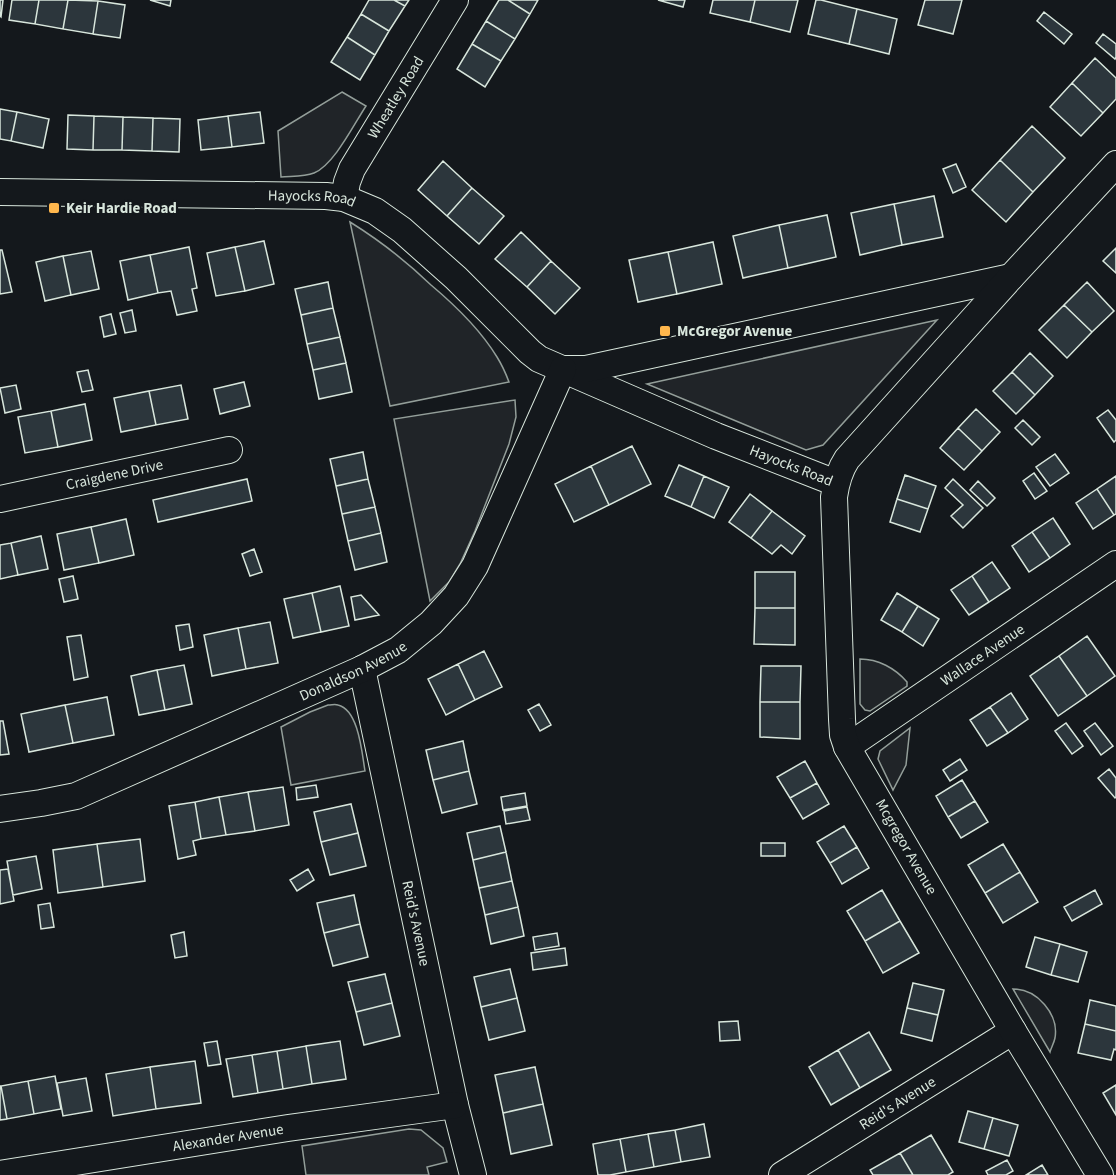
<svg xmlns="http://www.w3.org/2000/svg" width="1116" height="1175" viewBox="0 0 1116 1175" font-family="'Source Sans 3',sans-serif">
  <rect width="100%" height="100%" fill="#14181c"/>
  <path fill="#202428" stroke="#939e99" stroke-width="1.5" d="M342,92L366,106C354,124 334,165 314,173C304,177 291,176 281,177L278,131Z
    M350,222C379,240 406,261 431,285C456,306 480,329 497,357C502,365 506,374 509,382L390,406Z
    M937,320L823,445L806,450L647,384Z
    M515,400L516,417L509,444L475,531L460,564L449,582L430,601L394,419Z
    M860,659C878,659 895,668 907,682V686L870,711L865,710L860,704Z
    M328,705C332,705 335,704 338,705C359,710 362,754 365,771L291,785L281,727L310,712Z
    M910,728L906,765L893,790L878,759L880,751Z
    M1013,989C1037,989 1059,1014 1055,1038C1054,1043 1051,1048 1050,1052Z
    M409,1129L421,1130L443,1148L447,1162L427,1167L429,1175H306L302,1146Z"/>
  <path fill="#2c363c" stroke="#d8e6dc" stroke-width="1.5" d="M0,0H3L1,17L0,16Z
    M12,0H39L35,24L9,20Z
    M39,0H68L63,29L35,24Z
    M68,0L98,1L93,34L63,29Z
    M150,0H171L170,6Z
    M369,0H394L405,6L389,31L361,14Z
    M394,0H409L405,6Z
    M499,0H508L530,14L515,39L486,21Z
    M508,0H538L530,14Z
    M658,0H685L683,7Z
    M713,0H755L750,22L710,13Z
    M755,0H798L790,32L750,22Z
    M816,0H821L857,9L849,44L808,34Z
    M925,0H962L953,34L918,25Z
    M98,1L125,5L120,38L93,34Z
    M857,9L897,19L889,54L849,44Z
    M1044,12L1072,34L1064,44L1037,21Z
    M361,14L389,31L375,55L347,37Z
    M486,21L515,39L501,61L472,44Z
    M1103,34L1116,44V57L1115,59L1096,43Z
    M347,37L375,55L360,80L331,62Z
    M472,44L501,61L485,87L457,69Z
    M1095,58L1116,78V99L1103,113L1072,83Z
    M1072,83L1103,113L1081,136L1050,107Z
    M0,109L17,112L11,141L0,139Z
    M17,112L49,119L43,148L11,141Z
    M260,112L264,143L232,147L228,116Z
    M68,115L94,116L93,150L67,149Z
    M94,116L123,117L122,150H93Z
    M228,116L232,147L201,150L198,120Z
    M123,117L153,118L152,151L122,150Z
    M153,118L180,119L179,152L152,151Z
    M1032,126L1065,158L1033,192L1000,160Z
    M1000,160L1033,192L1006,222L972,190Z
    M443,161L472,188L447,216L418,190Z
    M956,164L966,187L953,193L943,169Z
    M472,188L504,216L479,244L447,216Z
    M934,196L943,237L902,245L894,204Z
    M894,204L902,245L860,255L851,213Z
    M827,215L836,257L788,268L779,225Z
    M779,225L788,268L743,278L733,236Z
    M521,232L551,261L527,287L495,259Z
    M264,241L274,284L245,291L235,247Z
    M713,242L722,284L677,294L668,252Z
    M189,247L197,288L192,289L197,311L177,315L171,291L158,293L150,255Z
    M235,247L245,291L216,296L207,253Z
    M1116,248V273L1103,261Z
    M0,250H2L12,292L0,294Z
    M91,251L99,289L71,295L63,256Z
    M668,252L677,294L638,302L629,260Z
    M150,255L158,293L128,300L120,261Z
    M63,256L71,295L45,301L36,262Z
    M551,261L580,288L555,314L527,287Z
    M328,282L333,308L301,315L295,289Z
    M1087,282L1114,311L1092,332L1064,305Z
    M1064,305L1092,332L1067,358L1039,330Z
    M333,308L340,337L307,344L301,315Z
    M132,310L136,331L125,333L120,313Z
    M111,314L116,334L104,337L100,317Z
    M340,337L346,363L313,370L307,344Z
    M1030,353L1053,376L1035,395L1012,372Z
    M346,363L352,392L319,399L313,370Z
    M88,370L93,390L82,392L77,372Z
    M1012,372L1035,395L1016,414L993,391Z
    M244,382L250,406L220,414L214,389Z
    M16,385L21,409L5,413L0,388Z
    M181,385L188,419L156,425L149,391Z
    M149,391L156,425L121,432L114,398Z
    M85,404L92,440L58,447L51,411Z
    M976,409L1000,432L982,451L958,428Z
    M1108,410L1116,420V440L1114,442L1097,418Z
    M51,411L58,447L25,453L18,417Z
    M1023,420L1040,437L1032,445L1015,428Z
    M958,428L982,451L964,470L940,448Z
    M632,446L651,484L609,505L591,466Z
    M363,452L368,479L336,486L330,459Z
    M1055,454L1069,473L1050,486L1036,467Z
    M679,465L704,476L691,507L665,496Z
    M591,466L609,505L574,522L555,484Z
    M1034,473L1047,491L1035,499L1023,481Z
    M905,475L936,486L928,509L897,499Z
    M704,476L729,487L714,518L691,507Z
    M1116,476V514L1114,515L1097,489Z
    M247,479L252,501L158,522L153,500Z
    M368,479L375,507L342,514L336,486Z
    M953,479L983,508L963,528L951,516L963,505L945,488Z
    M978,481L995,498L987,506L970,490Z
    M1097,489L1114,515L1093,529L1076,503Z
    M750,494L772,511L751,538L729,522Z
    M897,499L928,509L920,532L890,522Z
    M375,507L381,533L348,541L342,514Z
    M772,511L805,536L792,554L781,545L772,554L751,538Z
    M1053,518L1070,544L1050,558L1032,532Z
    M126,519L134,555L99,563L91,527Z
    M91,527L99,563L64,570L57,534Z
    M1032,532L1050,558L1029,572L1012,546Z
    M381,533L387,562L355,570L348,541Z
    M41,536L48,569L18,575L11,543Z
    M11,543L18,575L0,579V545Z
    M254,549L262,572L250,576L242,554Z
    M992,562L1010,588L989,602L972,576Z
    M755,572H795V608H755Z
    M73,576L78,599L64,602L59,579Z
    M972,576L989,602L969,615L951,590Z
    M340,586L349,626L321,632L312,593Z
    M312,593L321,632L293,638L284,599Z
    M897,593L918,606L902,632L881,620Z
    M361,595L379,615L355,620L351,597Z
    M918,606L939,619L923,646L902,632Z
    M755,608H795V645L754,644Z
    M270,622L278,663L246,669L238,628Z
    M189,624L193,647L180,650L176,626Z
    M238,628L246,669L212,676L204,635Z
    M81,635L88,677L74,680L67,637Z
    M1087,636L1115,676L1087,696L1059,656Z
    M484,651L502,687L475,700L458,664Z
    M1059,656L1087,696L1058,716L1030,676Z
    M458,664L475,700L446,715L428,679Z
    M184,665L192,704L165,710L157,670Z
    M761,666H801L800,702H760Z
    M157,670L165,710L139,715L131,676Z
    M1011,693L1028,719L1008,733L990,707Z
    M107,697L114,735L73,743L65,705Z
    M760,702H800V739L760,737Z
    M539,704L551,725L540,731L528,710Z
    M65,705L73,743L29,752L21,714Z
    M990,707L1008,733L987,746L970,720Z
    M0,721H3L9,754L0,755Z
    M1066,723L1083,746L1072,754L1055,731Z
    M1095,723L1113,746L1101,755L1084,731Z
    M463,741L469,771L433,780L426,750Z
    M960,759L967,770L950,781L943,770Z
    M805,761L817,783L790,798L777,777Z
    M1109,769L1116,778V797L1115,798L1098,778Z
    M469,771L477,804L442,813L433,780Z
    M962,780L975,801L948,817L936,796Z
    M817,783L829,804L803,819L790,798Z
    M316,785L318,797L297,800L296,788Z
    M283,787L289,825L255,831L248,792Z
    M248,792L255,831L226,835L219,797Z
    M525,793L527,806L503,810L501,797Z
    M219,797L226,835L201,839L195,802Z
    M975,801L988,822L961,838L948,817Z
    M195,802L201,839L193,841L196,855L178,859L169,806Z
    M351,804L358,833L321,842L314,812Z
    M527,807L530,820L506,824L504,811Z
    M500,826L506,852L473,860L467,833Z
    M844,826L857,847L830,863L817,842Z
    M358,833L366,866L330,875L321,842Z
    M140,839L145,881L103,887L97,844Z
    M761,843H785V856H761Z
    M97,844L103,887L58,893L53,850Z
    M1003,844L1020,872L985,893L968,865Z
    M857,847L869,868L842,884L830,863Z
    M506,852L512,881L479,888L473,860Z
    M36,856L42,889L13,895L7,861Z
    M8,869L14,901L0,904V870Z
    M308,869L314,880L297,891L290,880Z
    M1020,872L1038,902L1003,923L985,893Z
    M512,881L518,907L485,915L479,888Z
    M882,890L900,921L865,941L847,911Z
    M1095,890L1102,904L1072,921L1064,907Z
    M354,895L360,924L324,933L317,903Z
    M50,903L54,927L41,929L38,905Z
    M518,907L524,936L491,944L485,915Z
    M900,921L919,953L883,973L865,941Z
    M360,924L368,957L333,966L324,933Z
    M184,932L187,956L175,958L171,935Z
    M557,933L559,946L535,950L533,937Z
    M1035,937L1060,944L1051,975L1026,967Z
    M1060,944L1087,952L1078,982L1051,975Z
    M565,948L567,965L533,970L531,953Z
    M510,969L517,998L481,1007L474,977Z
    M385,974L392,1003L356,1012L348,982Z
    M913,983L944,990L938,1015L907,1008Z
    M517,998L525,1031L489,1040L481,1007Z
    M1090,1000L1116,1006V1031L1085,1024Z
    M392,1003L400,1036L364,1045L356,1012Z
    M907,1008L938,1015L932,1041L901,1033Z
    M738,1021L740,1040L720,1041L719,1022Z
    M1085,1024L1116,1031V1050L1114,1049L1111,1060L1078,1053Z
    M869,1032L891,1070L860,1088L838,1050Z
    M217,1041L221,1064L208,1066L204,1043Z
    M340,1041L346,1079L312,1084L306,1046Z
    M306,1046L312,1084L283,1089L277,1051Z
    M838,1050L860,1088L831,1105L809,1067Z
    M277,1051L283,1089L258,1093L252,1055Z
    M252,1055L258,1093L233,1097L226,1059Z
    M195,1061L201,1103L156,1109L150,1067Z
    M150,1067L156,1109L113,1116L106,1074Z
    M535,1067L543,1104L503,1113L495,1075Z
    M55,1076L61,1109L34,1114L28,1081Z
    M86,1078L92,1111L63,1116L57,1083Z
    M28,1081L34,1114L7,1119L1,1086Z
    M1116,1085V1115L1103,1093Z
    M0,1086H1L7,1119L0,1120Z
    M543,1104L552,1145L511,1154L503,1113Z
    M968,1111L993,1118L984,1149L959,1142Z
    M993,1118L1018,1125L1009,1156L984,1149Z
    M704,1124L710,1157L681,1162L675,1130Z
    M675,1130L681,1162L654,1167L648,1134Z
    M648,1134L654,1167L626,1172L620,1139Z
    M931,1135L953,1172L948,1175H913L900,1153Z
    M620,1139L626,1172L610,1175H598L593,1144Z
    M900,1153L913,1175H873L870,1170Z
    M1007,1160L1013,1171L1006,1175H988L986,1171Z
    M1042,1165L1048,1175H1026Z"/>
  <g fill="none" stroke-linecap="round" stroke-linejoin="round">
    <defs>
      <g id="minor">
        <path id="s1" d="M0,192L326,196L344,198L375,211L402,230L456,278L530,352L539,359L716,436L836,483"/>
        <path id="s2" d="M344,198L347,182L352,169L455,0"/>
        <path d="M566,369H586L1011,277"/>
        <path id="s3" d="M0,499L229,450"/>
        <path id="s4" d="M362,669L455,1105L473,1175"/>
        <path id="s5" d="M847,747L1116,564"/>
        <path id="s6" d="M0,809L41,803L76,796L362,669L398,650L431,623L456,596L475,566L563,369"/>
        <path id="s7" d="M0,1174L288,1128L455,1105"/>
        <path id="s8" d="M782,1175L1013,1031"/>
        <path d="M1100,1175L1013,1031L847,747L843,735L842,719L834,497C836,483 839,471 847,459L1011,277L1116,164"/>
      </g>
    </defs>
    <use href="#minor" stroke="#d8e6dc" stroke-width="28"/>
    <use href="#minor" stroke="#14181c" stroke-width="26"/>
  </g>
  <g fill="#ffb74d" stroke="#14181c" stroke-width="2">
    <rect x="48" y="202" width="12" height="12" rx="3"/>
    <rect x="659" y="325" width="12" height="12" rx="3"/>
  </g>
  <g text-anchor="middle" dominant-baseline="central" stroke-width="4.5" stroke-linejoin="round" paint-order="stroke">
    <g font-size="15" fill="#d8e6dc" stroke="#14181c">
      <text stroke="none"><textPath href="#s2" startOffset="114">Wheatley Road</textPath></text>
      <text stroke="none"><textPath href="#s1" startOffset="312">Hayocks Road</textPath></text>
      <text stroke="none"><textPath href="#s1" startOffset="873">Hayocks Road</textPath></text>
      <text stroke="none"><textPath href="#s3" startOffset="117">Craigdene Drive</textPath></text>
      <text stroke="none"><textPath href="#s5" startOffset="164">Wallace Avenue</textPath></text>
      <text stroke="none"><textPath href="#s6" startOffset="381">Donaldson Avenue</textPath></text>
      <text transform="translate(906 847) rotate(60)">Mcgregor Avenue</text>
      <text stroke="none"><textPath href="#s4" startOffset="260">Reid's Avenue</textPath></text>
      <text stroke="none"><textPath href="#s8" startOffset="136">Reid's Avenue</textPath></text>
      <text stroke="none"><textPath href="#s7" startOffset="231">Alexander Avenue</textPath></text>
    </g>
    <g font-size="15" font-weight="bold" fill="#d8e6dc" stroke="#14181c" text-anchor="start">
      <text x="66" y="208">Keir Hardie Road</text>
      <text x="677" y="331">McGregor Avenue</text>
    </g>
  </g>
</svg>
